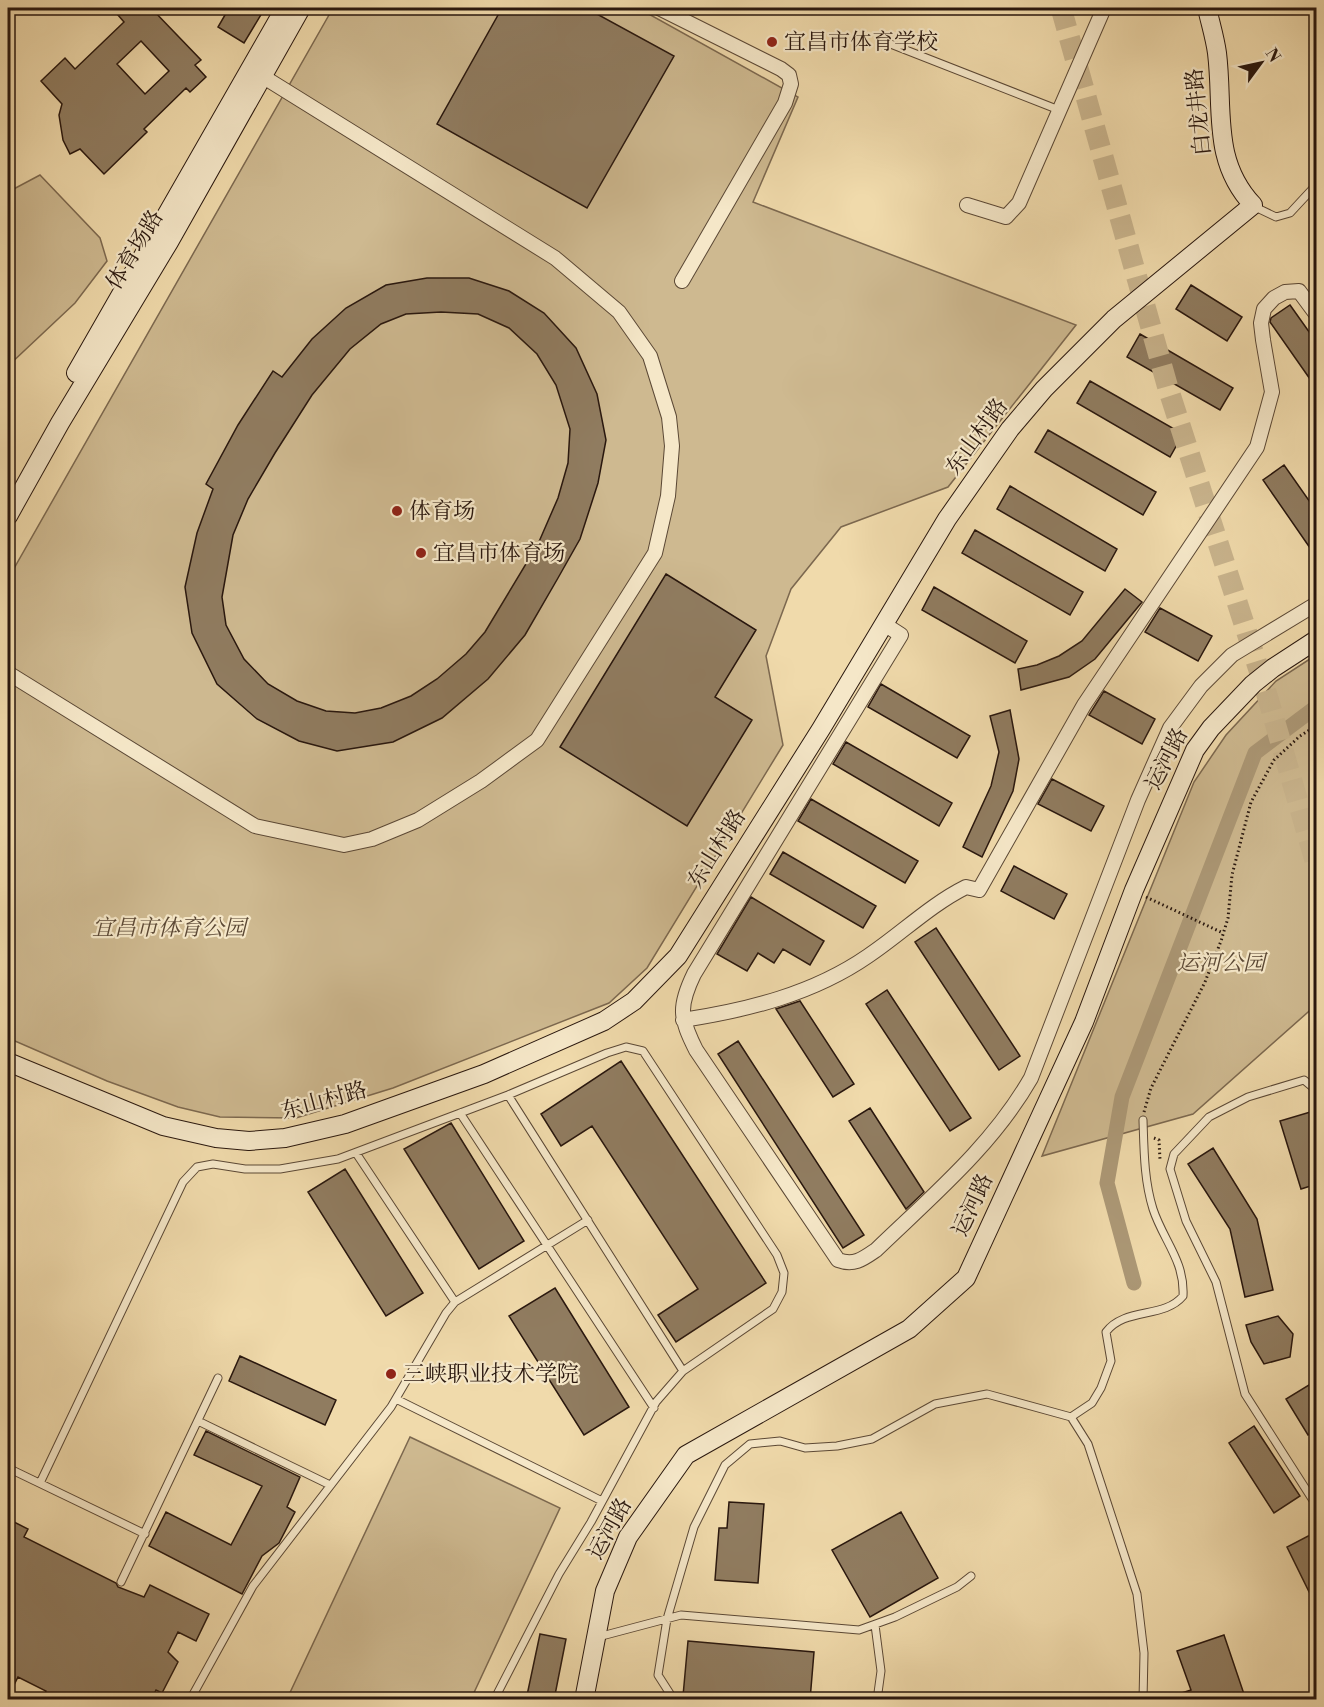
<svg xmlns="http://www.w3.org/2000/svg" width="1324" height="1707" viewBox="0 0 1324 1707" font-family="'Libre Bodoni','Noto Serif SC',serif">
  <rect width="100%" height="100%" fill="#f0daab"/>
  <filter id="stains"><feTurbulence type="fractalNoise" baseFrequency=".00333" numOctaves="4"/><feColorMatrix values="0 0 0 0 .2 0 0 0 0 .09 0 0 0 0 .02 0 0 0 .5 -.17"/></filter>
  <radialGradient id="worn" r=".72"><stop offset=".6" stop-color="#630" stop-opacity="0"/><stop offset="1" stop-color="#630" stop-opacity=".3"/></radialGradient>
  <path fill="#ceb990" stroke="#7c684f" stroke-width="1.5" d="M333,8H638L798,97L753,202L1076,325L948,487L841,527L791,589L766,656L783,745L647,968L609,1003L393,1088L296,1118L220,1117L178,1107L107,1081L8,1038V579Z
    M40,175L100,238L107,261L75,303L8,366V192Z
    M1316,655V1005L1193,1114L1042,1156L1194,782L1226,735L1276,681Z
    M410,1437L560,1508L471,1699H287Z"/>
  <g fill="none" stroke-linecap="round" stroke-linejoin="round">
    <path stroke="#ac9876" stroke-width="15" d="M1134,1283L1107,1183L1122,1097L1255,753L1316,707"/>
  </g>
  <path fill="#907c60" stroke="#29170e" stroke-width="1.5" fill-rule="evenodd" d="M126,8H151L201,60L195,65L206,77L190,92L186,88L144,129L147,132L104,174L80,149L70,154L63,140L59,115L62,104L41,81L65,58L75,69L124,22L118,15ZM141,41L169,71L145,94L117,64Z
    M229,8H265L244,43L218,27Z
    M502,8H586L674,56L587,208L437,124Z
    M427,278H469L509,291L544,313L576,348L597,394L606,440L598,483L580,539L558,578L525,635L488,679L442,718L393,742L337,751L299,741L257,719L217,684L192,633L185,587L197,533L213,489L206,484L238,425L273,371L282,377L312,339L346,308L386,285ZM441,312L478,314L509,328L537,354L556,385L570,429L568,463L558,498L538,544L485,632L466,654L437,679L411,696L381,708L355,713L326,711L297,701L268,684L244,659L226,625L222,597L233,535L248,499L275,453L312,395L350,349L381,324L406,314Z
    M1191,285L1242,317L1227,341L1176,309Z
    M1290,305L1317,343V389L1270,322L1271,318Z
    M1140,334L1233,388L1220,410L1127,357Z
    M1090,381L1183,434L1170,457L1077,403Z
    M1048,430L1156,492L1143,515L1035,452Z
    M1284,465L1317,512V558L1263,480Z
    M1010,486L1117,549L1105,571L997,509Z
    M975,530L1083,592L1070,615L962,553Z
    M666,574L756,630L715,697L752,720L687,826L560,747Z
    M934,587L1027,641L1015,663L922,610Z
    M1125,589L1142,602L1095,659L1069,677L1021,690L1018,669L1037,665L1059,656L1082,641Z
    M1160,608L1212,636L1198,661L1145,632Z
    M881,684L970,736L957,758L868,707Z
    M1104,691L1155,719L1142,744L1089,715Z
    M1010,710L1019,759L1013,791L982,857L963,847L991,786L999,752L990,716Z
    M846,742L952,803L939,826L833,764Z
    M1052,779L1104,806L1091,831L1038,804Z
    M811,799L918,861L905,883L798,821Z
    M783,852L876,906L863,928L770,874Z
    M1014,866L1067,894L1054,919L1001,891Z
    M751,897L824,941L810,965L783,949L774,963L758,953L747,971L717,954Z
    M936,928L1020,1056L999,1070L915,942Z
    M887,990L971,1118L950,1131L866,1004Z
    M800,1001L854,1084L833,1097L776,1009Z
    M738,1041L864,1235L843,1248L718,1054Z
    M621,1061L766,1283L676,1342L658,1315L698,1289L592,1126L561,1146L541,1114Z
    M870,1108L924,1192L906,1209L849,1121Z
    M1317,1110V1184L1301,1189L1280,1121Z
    M451,1123L524,1241L479,1269L404,1149Z
    M1213,1148L1257,1219L1273,1290L1245,1297L1230,1229L1188,1164Z
    M345,1169L423,1293L386,1316L308,1192Z
    M555,1288L629,1407L584,1435L509,1316Z
    M1278,1316L1293,1334L1290,1357L1264,1364L1251,1342L1246,1325Z
    M240,1356L336,1400L325,1425L229,1381Z
    M1317,1380V1430L1308,1435L1286,1399Z
    M1254,1426L1300,1496L1274,1513L1229,1443Z
    M206,1431L300,1477L287,1507L295,1512L279,1543L262,1556L242,1594L149,1546L166,1512L231,1545L262,1486L194,1455Z
    M729,1502L764,1504L758,1583L715,1580L719,1528H727Z
    M901,1512L938,1578L870,1617L832,1550Z
    M8,1519L28,1529L24,1537L116,1583L118,1587L144,1597L150,1585L209,1614L196,1641L178,1632L168,1652L178,1662L162,1693L156,1690L151,1700H42L46,1691L18,1677L10,1693L8,1692Z
    M1312,1534L1317,1543V1608L1287,1547Z
    M540,1634L566,1639L554,1700H526Z
    M1224,1635L1246,1700H1170L1169,1697L1191,1690L1177,1651Z
    M688,1641L814,1652L810,1700H727L683,1696Z"/>
  <g fill="none" stroke-linecap="round" stroke-linejoin="round">
    <path stroke="#c8b38c" stroke-width="21" stroke-dasharray="21 10" stroke-linecap="butt" d="M1061,8L1168,388L1267,695L1316,864"/>
    <defs>
      <path id="lane" d="M888,43L1059,110
        M1253,206L1276,217L1290,213L1316,185
        M1316,1090L1304,1080L1248,1097L1209,1117L1174,1154L1170,1169L1186,1221L1216,1282L1245,1394L1316,1505
        M508,1095L683,1371
        M460,1113L654,1408
        M356,1153L455,1302
        M396,1399L602,1501
        M1071,1417L1088,1444L1137,1594L1144,1653L1143,1700
        M198,1421L330,1485
        M8,1468L145,1534
        M40,1483L183,1182L197,1167L213,1164L245,1169H280L338,1159L508,1095L607,1053L626,1047L643,1051L777,1255L784,1273L782,1292L773,1309L683,1371L656,1402L591,1522L559,1574L494,1700
        M121,1582L218,1378
        M875,1625L881,1671L877,1700
        M598,1637L681,1615L859,1630L895,1617L957,1587L971,1576
        M8,1698L11,1700
        M190,1700L253,1586L391,1407L446,1313L455,1302L588,1220
        M674,1700L658,1675L667,1619L694,1527L725,1465L750,1444L780,1441L805,1448L837,1446L872,1439L935,1404L987,1394L1071,1417L1092,1403L1101,1388L1111,1361L1106,1332C1125,1307 1164,1319 1183,1296C1185,1261 1163,1240 1153,1209C1144,1180 1144,1150 1143,1120"/>
      <path id="street" d="M659,8L781,69L789,75L791,84L785,103L682,281
        M967,205L1006,217L1019,203L1104,8
        M884,624L901,635L694,974C678,1007 680,1018 696,1050L838,1260C854,1266 863,1259 876,1250C932,1196 992,1146 1031,1078L1138,800L1170,728L1201,686L1232,655L1316,604
        M8,673L255,826L344,845L372,839L418,820L481,781L537,740L655,553L668,496L672,446L669,417L650,356L619,312L555,258L262,76
        M683,1020C748,1010 813,994 868,956C901,934 930,905 966,887L979,890L1084,705L1257,447L1272,392L1263,340L1261,323L1264,309L1274,298L1285,292L1299,291L1316,314"/>
      <path id="secondary" d="M76,373L285,8
        M8,516L60,423L169,242L301,8
        M8,1062L163,1126L216,1138L249,1141L285,1138L345,1124L484,1074L604,1021L634,1001L678,956L821,729L947,519L1010,429L1044,389L1114,319L1253,205C1211,160 1224,109 1217,53C1215,38 1210,22 1207,8
        M584,1700L605,1591L628,1537L686,1455L909,1329L966,1278L1084,1022L1134,890L1195,750L1211,728L1253,684L1273,668L1316,640"/>
    </defs>
    <use href="#lane" stroke="#5b4835" stroke-width="9"/>
    <use href="#street" stroke="#5b4835" stroke-width="16"/>
    <use href="#secondary" stroke="#29170e" stroke-width="20"/>
    <path stroke="#29170e" stroke-width="3" stroke-dasharray="1.5 3" stroke-linecap="butt" d="M1146,897L1223,933
      M1144,1112L1151,1088L1205,982L1221,941L1228,918L1232,875L1251,802L1274,760L1300,736L1316,726
      M1154,1138L1159,1140L1160,1160"/>
    <use href="#lane" stroke="#f5e7c8" stroke-width="7"/>
    <use href="#street" stroke="#f5e7c8" stroke-width="14"/>
    <use href="#secondary" stroke="#f5e7c8" stroke-width="18"/>
  </g>
  <g fill="#8f2418" stroke="#f5e7c8" stroke-width="2">
    <circle cx="772" cy="42" r="6"/>
    <circle cx="397" cy="511" r="6"/>
    <circle cx="421" cy="553" r="6"/>
    <circle cx="391" cy="1374" r="6"/>
  </g>
  <g text-anchor="middle" dominant-baseline="central" stroke-width="4.5" stroke-linejoin="round" paint-order="stroke">
    <g font-size="22" fill="#29170e" stroke="#f5e7c8" text-anchor="start">
      <text x="784" y="42">宜昌市体育学校</text>
      <text x="409" y="511">体育场</text>
      <text x="433" y="553">宜昌市体育场</text>
      <text x="403" y="1374">三峡职业技术学院</text>
    </g>
    <g font-size="22" fill="#29170e" stroke="#f5e7c8">
      <text transform="translate(1199 112) rotate(-96)">白龙井路</text>
      <text transform="translate(135 250) rotate(-59)">体育场路</text>
      <text transform="translate(977 437) rotate(-54)">东山村路</text>
      <text transform="translate(1167 759) rotate(-63)">运河路</text>
      <text transform="translate(717 849) rotate(-58)">东山村路</text>
      <text transform="translate(324 1101) rotate(-15)">东山村路</text>
      <text transform="translate(973 1205) rotate(-65)">运河路</text>
      <text transform="translate(610 1529) rotate(-61)">运河路</text>
    </g>
    <g font-size="22" font-style="italic" fill="#5b4835" stroke="#f5e7c8">
      <text x="169" y="928">宜昌市体育公园</text>
      <text x="1221" y="963">运河公园</text>
    </g>
  </g>
  <rect width="1324" height="1707" fill="none" stroke="#f0daab" stroke-width="30"/>
  <rect x="9" y="9" width="1306" height="1689" fill="none" stroke="#29170e" stroke-width="3"/>
  <rect x="15" y="15" width="1294" height="1677" fill="none" stroke="#29170e" stroke-width="1.5"/>
  <g transform="translate(1261 63) rotate(57)" stroke="#f5e7c8" stroke-width="4.5" paint-order="stroke">
  <path d="M0-4.5L10 22L0 15L-10 22Z" fill="#29170e"/>
  <text y="-9" font-size="16" font-weight="bold" text-anchor="middle" fill="#29170e">N</text>
  </g>
  <rect width="100%" height="100%" filter="url(#stains)"/>
  <rect width="100%" height="100%" fill="url(#worn)"/>
</svg>
